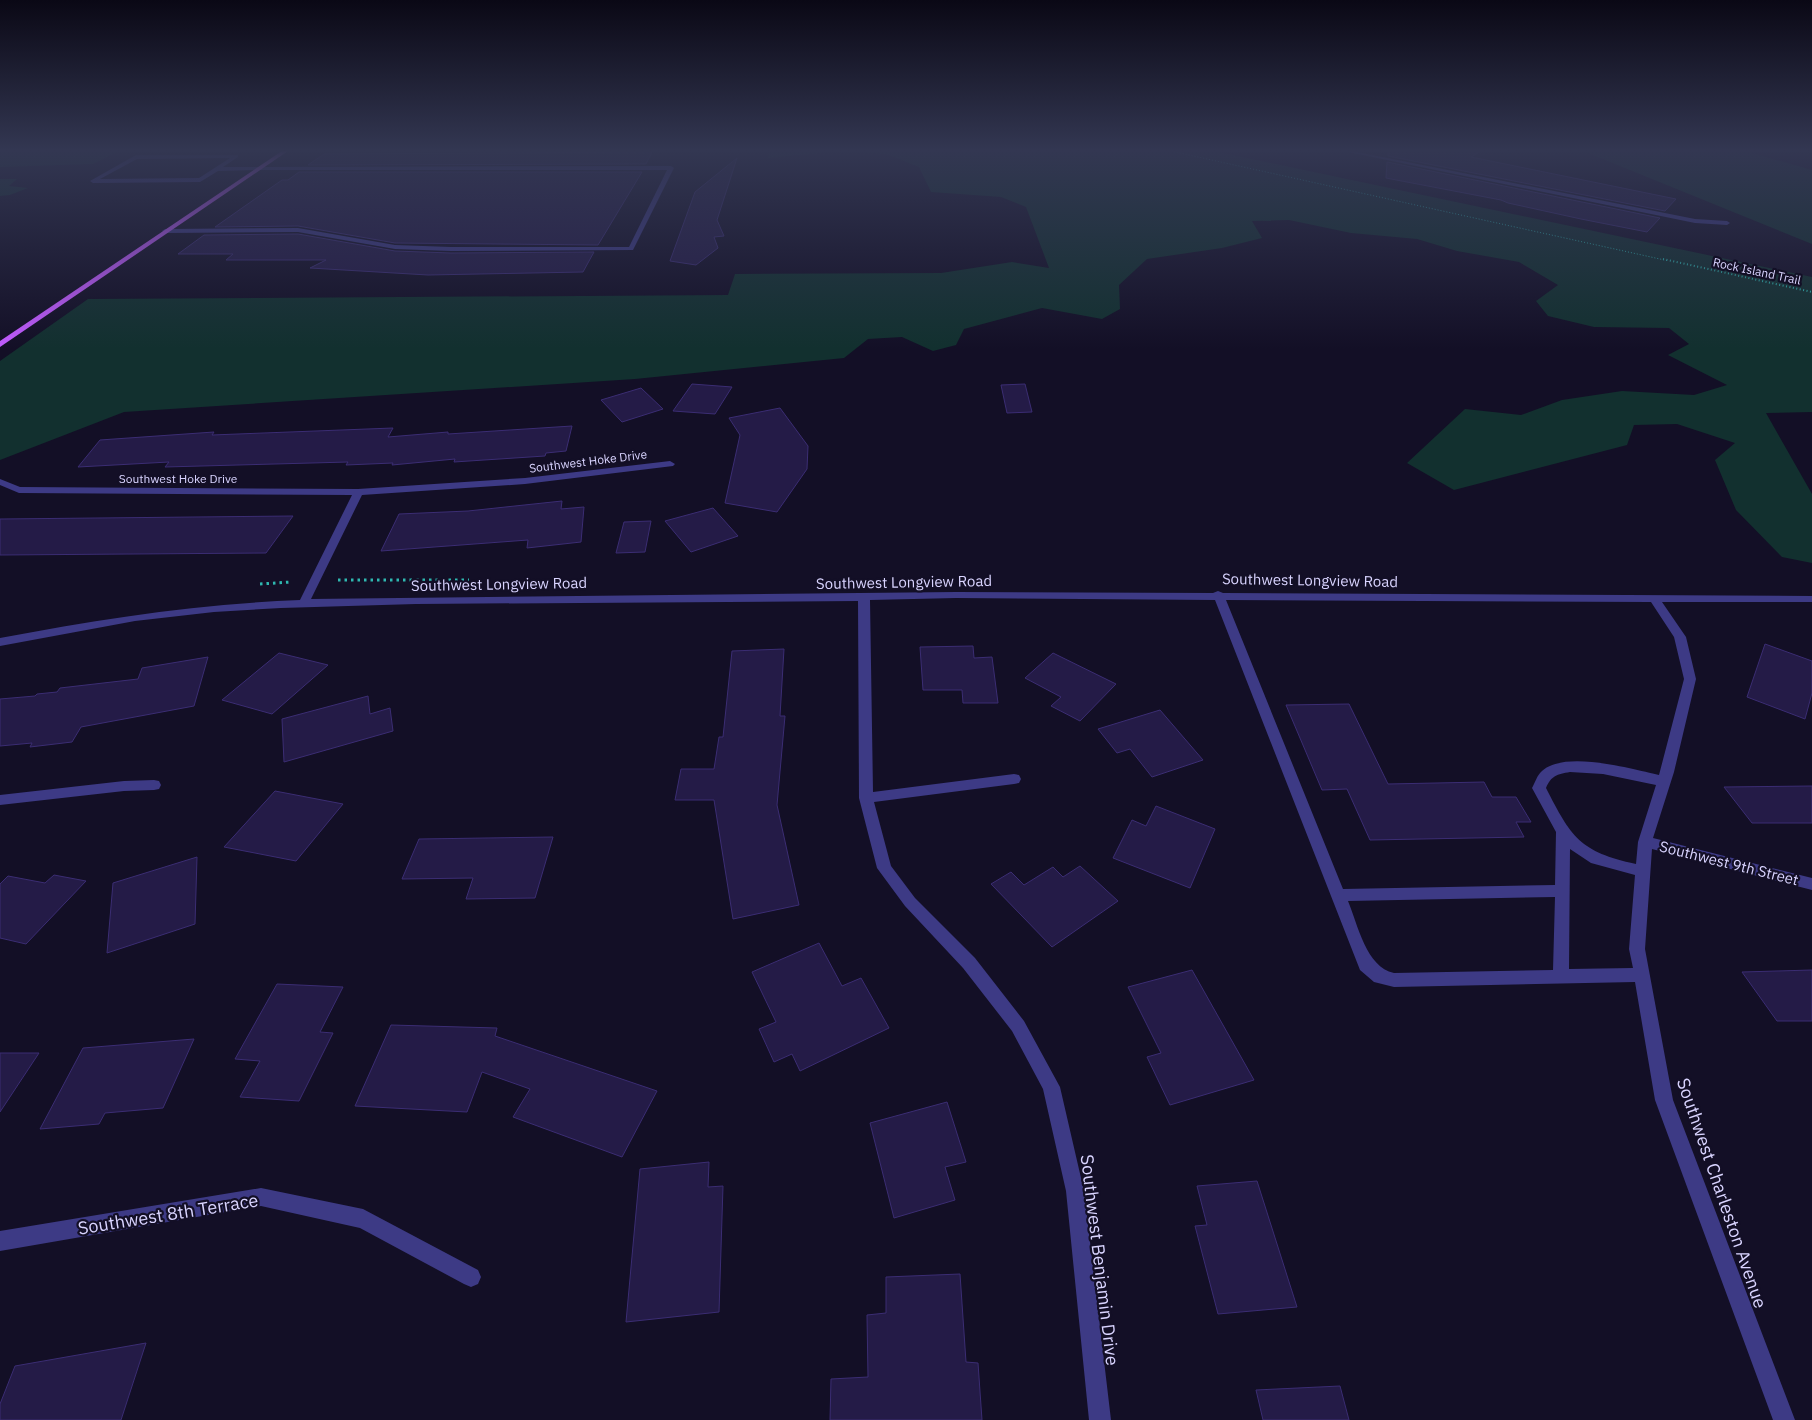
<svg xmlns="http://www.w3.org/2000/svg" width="1812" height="1420" viewBox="0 0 1812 1420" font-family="'IBM Plex Sans',sans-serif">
  <rect width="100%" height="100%" fill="#130f26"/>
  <path fill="#12302f" d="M0,151H119L93,164L0,167Z
    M770,151H1214L1812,277V412L1766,413L1812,494V563L1782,557L1736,510L1715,460L1735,443L1677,424L1634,425L1627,445L1454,490L1407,463L1465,409L1521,415L1562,400L1622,391L1694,395L1727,385L1668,355L1689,344L1669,328L1594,327L1548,316L1536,301L1558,285L1519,262L1457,251L1417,239L1351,233L1289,220L1252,221L1262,238L1222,248L1147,259L1119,285L1120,309L1102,319L1042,308L964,329L956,345L933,351L902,337L868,339L844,358L635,379L124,412L0,460V361L88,299L728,295L735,274L941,273L1012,262L1049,268L1026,207L1001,197L931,192L919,167L886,154L840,151L768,158Z
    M1583,151H1762L1752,153L1812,170V244Z
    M0,179H17L9,186L28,188L10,195L0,196Z"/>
  <path fill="#241b47" stroke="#3b2d73" d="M1388,151H1481L1471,157L1676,199L1665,211L1388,156Z
    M652,152L646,164L308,165L324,154Z
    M737,158L717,220L724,236L714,237L718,248L696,265L670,261L695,192Z
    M1387,162L1660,218L1647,232L1581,219L1508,203L1501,200L1386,178Z
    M299,172H642L598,245L395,243L298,226L215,227L282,180H288Z
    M298,234L395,251L451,253L594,252L583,272L428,275L310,268L326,260H226L233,254H178L204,235Z
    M692,384L732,387L715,414L673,411Z
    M1025,384L1032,412L1007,413L1001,385Z
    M641,388L663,409L622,422L601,400Z
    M780,408L808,446L807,469L777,512L725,503L740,435L729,418Z
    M572,426L566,451L546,453L545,456L454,462L455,459L392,465L393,463L346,465L348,462L165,467L169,462L78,467L100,440L214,432L212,435L393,428L388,437L448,432V434Z
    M562,501L561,509L584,507L581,542L527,548L528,540L381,551L399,514L468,511Z
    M713,508L738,536L691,552L665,521Z
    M293,516L266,553L0,555V519Z
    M651,521L645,552L616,553L624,522Z
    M1765,644L1812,661V693L1805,719L1747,697Z
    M973,646L974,658L992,657L998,703H963L962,690H923L920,647Z
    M784,649L780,716H785L777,805L799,905L733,919L714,800H675L681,769H714L719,737H723L732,651Z
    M279,653L328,665L272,714L222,700Z
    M1053,653L1116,684L1080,721L1051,706L1061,697L1025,678Z
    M208,657L194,706L81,727L72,742L30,747L32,743L0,746V699L35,696L37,694L57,692L60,688L138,679L142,668Z
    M368,696L370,714L390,708L393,731L284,762L282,719Z
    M1349,704L1388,784L1484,782L1492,797H1516L1531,822H1516L1524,837L1370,840L1347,789L1322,790L1286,705Z
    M1160,710L1203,760L1152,777L1130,749L1117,753L1098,729Z
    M1812,786V823H1752L1724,787Z
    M275,791L343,804L296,861L224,847Z
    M1156,806L1215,829L1190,888L1113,858L1132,820L1146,826Z
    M553,837L535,898L466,899L473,878L402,879L419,839Z
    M197,857L195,924L107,953L113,883Z
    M1080,866L1118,901L1052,947L991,884L1011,872L1024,885L1053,867L1063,877Z
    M54,875L86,881L26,944L0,938V884L8,876L45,883Z
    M819,943L842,986L861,978L889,1028L800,1071L792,1054L774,1062L759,1029L776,1022L752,972Z
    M1192,970L1254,1080L1170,1105L1147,1057L1161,1053L1128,987Z
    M1812,970V1021H1777L1742,972Z
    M277,984L343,987L320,1032L333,1033L299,1101L240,1097L260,1061L235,1059Z
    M391,1025L497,1028L495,1036L657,1091L622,1157L513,1117L530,1089L482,1072L467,1112L355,1106Z
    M194,1039L163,1108L105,1113L99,1124L40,1129L83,1048Z
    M0,1053H39L0,1112Z
    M947,1102L966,1162L945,1167L955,1200L894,1218L870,1123Z
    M709,1162L708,1187L723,1186L719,1312L626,1322L640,1169Z
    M1257,1181L1297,1307L1218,1314L1195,1226L1207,1225L1197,1186Z
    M960,1274L966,1362L978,1363L982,1420H830L831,1379L868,1377L867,1315L886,1313V1277Z
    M146,1343L121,1420H0V1404L15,1366Z
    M1340,1386L1349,1420H1263L1256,1390Z"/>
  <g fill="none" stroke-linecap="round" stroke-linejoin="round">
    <path stroke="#2fb8b0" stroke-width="1" stroke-dasharray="1 2" stroke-linecap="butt" d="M1171,151L1669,261"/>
    <path stroke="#2fb8b0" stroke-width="2" stroke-dasharray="1 2.5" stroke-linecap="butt" d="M1663,259L1812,292"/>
    <path stroke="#2fb8b0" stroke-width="3" stroke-dasharray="2.5 4" stroke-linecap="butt" d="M338,580H469
      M260,584L291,582"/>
    <path fill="#3d3a85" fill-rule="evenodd" d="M1343,151H1352L1695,219L1727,221L1730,223L1727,225L1695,223Z
      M136,155H238V157L223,167L671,166L674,168L633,250L451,251L395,249L298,232L165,233L162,231L165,229L298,228L395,245L451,247H629L667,170H259L218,171L200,182L93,183L90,181ZM230,158L199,178L100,179L137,159Z
      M670,461L675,464L673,466L525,484L362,495L311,599L956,592L1213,593L1218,591L1223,593L1812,596V602H1662L1686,637L1696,679L1674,772L1653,838L1812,878V890L1652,849L1645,949L1673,1100L1795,1420H1773L1655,1100L1635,982L1394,987L1374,982L1360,970L1215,600L956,598L870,600L873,792L1014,774L1019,775L1021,779L1019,783L1014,784L874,802L891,866L915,898L975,958L1024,1021L1060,1087L1084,1191L1111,1420H1089L1066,1191L1043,1089L1012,1031L963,968L905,906L877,868L859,798L858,601L416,604L281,608L214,612L135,621L0,646V638C99,619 198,604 300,600L352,495L19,493L0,485V479L20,487L358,489L525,478ZM1226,600L1651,602L1674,637L1684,679L1659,775C1632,769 1565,750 1542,771C1537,775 1535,783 1532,788L1556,832L1555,885L1343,889ZM1570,772L1603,774L1656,785L1638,842L1636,864C1580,852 1571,837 1546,788C1551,776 1557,774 1570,772ZM1570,849L1591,863L1635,875L1629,949L1633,968L1569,969ZM1555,897L1553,970L1394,973C1366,967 1358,925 1348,901Z
      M154,780L159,781L161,785L159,789L154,790L124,791L0,805V795L124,781Z
      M261,1188L363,1209L478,1270L481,1277L478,1284L471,1287L464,1284L360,1228L261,1206L0,1251V1231Z"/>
    <path fill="#c25bff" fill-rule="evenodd" d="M282,151H288L0,347V341Z"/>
  </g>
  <linearGradient id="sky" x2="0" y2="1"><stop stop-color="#0a0815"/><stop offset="0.43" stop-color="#333752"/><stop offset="1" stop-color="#333752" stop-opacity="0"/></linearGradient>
  <rect width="1812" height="349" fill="url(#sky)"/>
  <g text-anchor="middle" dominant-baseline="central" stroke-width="4.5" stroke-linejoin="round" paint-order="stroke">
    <g font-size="12" fill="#d9d4ff" stroke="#130f26">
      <text transform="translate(1757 271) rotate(12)">Rock Island Trail</text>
      <text transform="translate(588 461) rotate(-7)">Southwest Hoke Drive</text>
      <text x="178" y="478">Southwest Hoke Drive</text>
    </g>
    <g font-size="15" fill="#d9d4ff" stroke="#130f26">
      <text transform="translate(1310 580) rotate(1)">Southwest Longview Road</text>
      <text transform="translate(904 582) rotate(-1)">Southwest Longview Road</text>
      <text transform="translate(499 584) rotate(-1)">Southwest Longview Road</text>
      <text transform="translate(1729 863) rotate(14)">Southwest 9th Street</text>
    </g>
    <g font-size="18" fill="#d9d4ff" stroke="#130f26">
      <text transform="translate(1722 1193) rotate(71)">Southwest Charleston Avenue</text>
      <text transform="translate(168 1214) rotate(-9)">Southwest 8th Terrace</text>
      <text transform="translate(1100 1260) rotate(83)">Southwest Benjamin Drive</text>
    </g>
  </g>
</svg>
